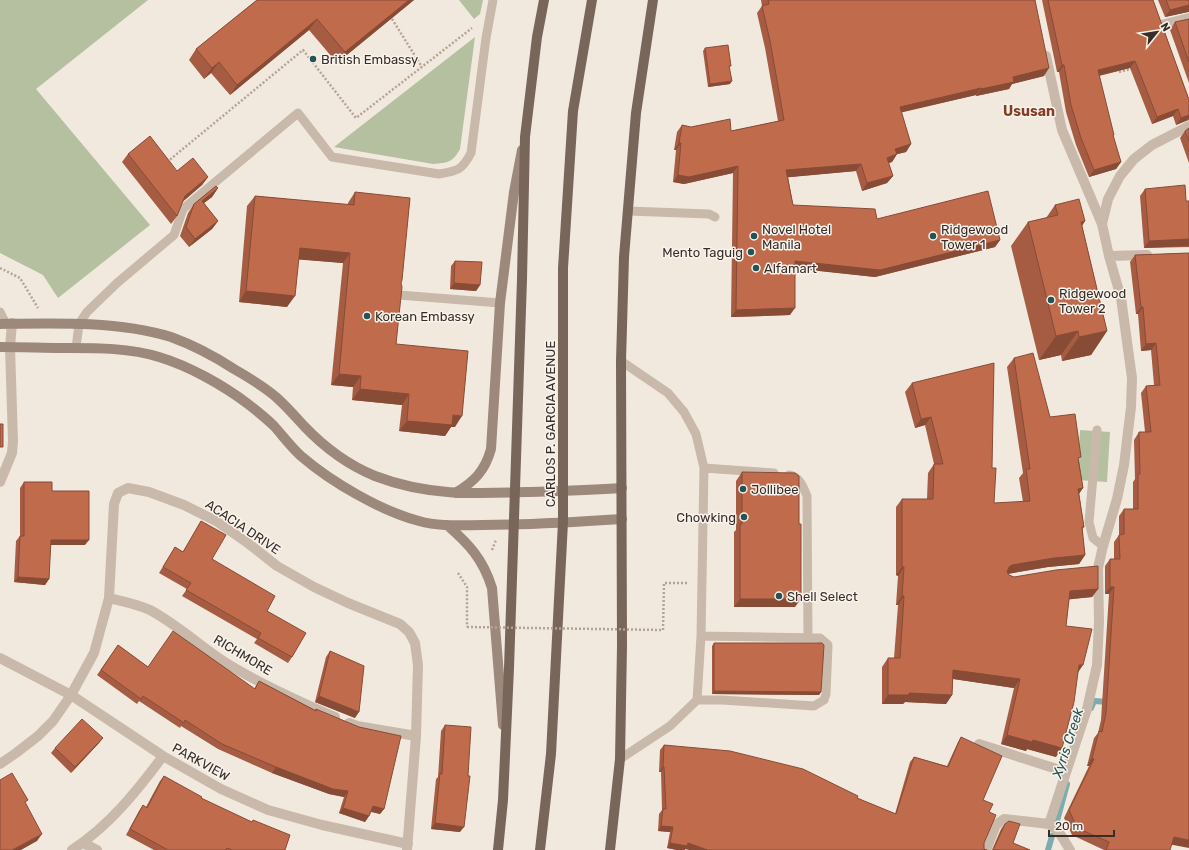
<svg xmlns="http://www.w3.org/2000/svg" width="1189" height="850" viewBox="0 0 1189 850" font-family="Rubik,sans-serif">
  <rect width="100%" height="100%" fill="#f2e9de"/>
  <path fill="#b4c09f" d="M0,0H148L36,89L150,225L58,298L43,275L0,253Z
    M459,0H483L480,14L474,19Z
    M475,37L460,149C453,162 448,163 433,164L334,147Z
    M1080,430L1110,432L1107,482L1077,480Z"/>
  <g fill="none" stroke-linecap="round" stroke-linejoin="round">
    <path stroke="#7eabae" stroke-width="6" d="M1091,708L1094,701L1109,702
      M1057,821L1067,784
      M1048,850L1052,836"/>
    <path stroke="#b5a395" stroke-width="2.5" stroke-dasharray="2 2" stroke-linecap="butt" d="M392,19L422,67
      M1119,72L1134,68
      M167,162L303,50L356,118L472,28
      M0,268L20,278L38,308
      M492,550L496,540
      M458,573L467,587V627
      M663,630L664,583H687"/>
    <path stroke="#c9b9aa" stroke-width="9" d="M628,211L709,214L715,217
      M399,295L500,303
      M0,312L6,324
      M76,348L79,324L87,312L117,283L174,235L183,209L298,113L332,157L439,174C458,171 462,170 471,153L486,38L493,0
      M1097,430L1089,522L1093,538L1103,546
      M704,468L774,473
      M789,475C800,477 803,487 807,496L808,637
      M697,700H722L814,706L824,700L826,694L828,645L820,638L701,636
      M620,759L670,726L697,700L701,636L704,468L696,434L684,412L668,393L621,361"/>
    <path stroke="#c9b9aa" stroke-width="10" d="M1161,25L1189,18
      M1046,56L1062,130L1102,224
      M1109,256L1147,255
      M0,482L12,453L13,441L10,347L12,323
      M109,598C122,601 137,604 150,610C176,624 198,644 223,661C256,682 298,701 335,717
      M0,658L71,695L163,756L221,789L268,810L322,825L408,844
      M349,723L357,726L416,736
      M979,744L1066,772
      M0,764L16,753L38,736L53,721L71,695L94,653L109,598L114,504L118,493L128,488L149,492L184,505L216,521L249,544L277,566L314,587L348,603L400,624L409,632L415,643L418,665L416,736L407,850
      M1049,824L1087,709L1097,665L1099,621L1098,568L1103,546L1117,499L1124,465L1131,407L1132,378L1121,298L1109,256L1102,224L1108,199L1120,176L1134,159L1152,145L1189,126
      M1049,824L1059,832L1070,850
      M83,843L97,850
      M72,850C109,826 137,791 163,756
      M986,850L996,825L1004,819L1049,824"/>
    <path stroke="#9d897c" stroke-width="10" d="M0,324C55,323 118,321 171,337C193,345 214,356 234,369C248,377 263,386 276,397C286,406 295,416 304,426C324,447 348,465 375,476C427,496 474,494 528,492C559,491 591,490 622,488
      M0,347C23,347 45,348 68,348C98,348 130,348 159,357C189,366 223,385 248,404C257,411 266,418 274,426C283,436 291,447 301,456C331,482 381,511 419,521C440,527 462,525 483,525C530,525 576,522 622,519
      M455,493C474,482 485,471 491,449L500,303L514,192L522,150
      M447,525C469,544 483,559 492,588L503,725"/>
    <path stroke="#79665b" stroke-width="10" d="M498,850L503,800L509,668L522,279L525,137L537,37L544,0
      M540,850L551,754L563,522V268L573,111L592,0
      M610,850L620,759L622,646L621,361L624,257L636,113L653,0"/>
    <path stroke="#b5a395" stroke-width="2.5" stroke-dasharray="2 2" stroke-linecap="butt" d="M467,627L663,630"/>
  </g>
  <path fill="#a65c42" d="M257,0H414L337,63L309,30L230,95L211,73L204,79L189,60L196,49Z
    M761,0H1035L1044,76L1012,84L1009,89L976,96V95L901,112L911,144L906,152L897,154L892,162L888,163L893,176L887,183L862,191L856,171L788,177L793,205L1000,240L995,247L875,277L795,268L790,315L731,317L733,173L684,184L673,182L676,150H674L677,132L682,125L691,127L731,131L778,121L765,48L757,13L762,6Z
    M1042,0H1153L1188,97L1189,98V120L1176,125L1173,116L1152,124L1130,68L1099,76L1113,136L1121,162L1116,169L1089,177L1076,145L1066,112L1059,72H1057Z
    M1158,0H1189L1188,12L1165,17Z
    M1189,19V83L1170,30L1175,22Z
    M705,48L730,84L708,87L703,51Z
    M1189,128V163L1180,138L1185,131Z
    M128,154L177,171L208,177L202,185L183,201L177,216L171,224L122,162Z
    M218,188L212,197L204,203L218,221L212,229L189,247L180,236L188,213L194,204Z
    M1145,189L1186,201H1189V247L1144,248L1140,196Z
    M355,192L401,283L396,344L455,427H451L445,436L399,431L402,405L352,400L353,387L331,385L343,263L298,259L287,307L239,302L247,206L255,196L348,205V203Z
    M1055,205L1085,221L1082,226L1107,331L1091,355L1062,361L1061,355L1039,360L1011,246L1028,222L1046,218Z
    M1189,253L1171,845L1170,850H1104L1072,835L1064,818L1089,766H1087L1094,738L1098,733L1101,720L1109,594H1105V566L1110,559H1114V542L1119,535V516L1124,509H1133V482L1135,479L1134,440L1139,432H1145L1141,393L1146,386L1154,385L1151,350L1141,351L1138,314H1136L1130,262L1135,255Z
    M455,261L480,285L476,291L450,289L451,266Z
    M1014,358L1050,417L1079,461L1083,488L1079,493L1084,527L1082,530L1085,555L1079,564L1048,567L1008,574L1009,575L1014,577L1098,589L1092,597L1069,599L1066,626L1078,673L1056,757L1027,749L1026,751L1001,744L1014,688L953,679L952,695L946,704L905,702L903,704H882V667L888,658H894L898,605H896L898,576L896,575V507L902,499H927L928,473L934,464L925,425L915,428L905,392L912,383L992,468L994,503L1023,502L1019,478L1023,473L1007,367Z
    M742,472L795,607H734V532L736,530V481Z
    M24,482L52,491L85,545H50L49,579L45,585L14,582L16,541L20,536V488Z
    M201,521L212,559L267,611L292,657L288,663L254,643L257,639L182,596L187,589L159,573L175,547L183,552Z
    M714,643L821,692L819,695L712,694V646Z
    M118,645L148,667L254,689L259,681L315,710L316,709L384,809L380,814L371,812L369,816L365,822L339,813L344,797L329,794L272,773L218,749L181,726L180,728L139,701L137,704L97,675Z
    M330,651L355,718L315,702L326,657Z
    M445,725L468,776L460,832L431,829L436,779L438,777L441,731Z
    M961,737L983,800L685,849V850H677L667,848L670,832L658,831L659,814L662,810L661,772H659L660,750L664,745L857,798L895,814L910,762L914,757L947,766L958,742Z
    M103,738L98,744L71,773L51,753L55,748Z
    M164,776L201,798L285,850H154L126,835L139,811L143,805L146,807L160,781Z
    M1005,824L1013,843L1030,850H992L1001,829Z"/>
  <path fill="#874b36" d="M409,0H414L337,63L345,52Z
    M1189,5V12H1188L1165,17L1170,10Z
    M317,19L309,30L230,95L237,85Z
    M1135,61L1130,68L1093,77L1098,70Z
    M219,62L211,73L204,79L212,68Z
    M1062,65H1064L1059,72H1057Z
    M1049,68L1044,76L1012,84L1009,89L976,96L981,89L1013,77Z
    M732,81L730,84L708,87L710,84Z
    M981,88L976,95L895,114L900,107Z
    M1178,109L1173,116L1152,124L1157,117Z
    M1189,115V119L1176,125L1181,118Z
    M679,143H681L676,150H674Z
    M911,144L906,152L890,156L895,149Z
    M897,154L892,162L882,165L887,158Z
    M1121,162L1116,169L1089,177L1094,170Z
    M861,164L856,171L781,178L786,170Z
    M738,166L733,173L684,184L673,182L678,175Z
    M893,176L887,183L862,191L867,183Z
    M208,177L202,185L179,205L185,196Z
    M218,188L212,197L196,209L202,201Z
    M218,221L212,229L189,247L195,239Z
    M1085,221L1068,245L1081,222Z
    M1189,239V246L1144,248L1149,241Z
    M1000,240L995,247L875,277L790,268L795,261Z
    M300,248L350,253L343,263L292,259Z
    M454,283L480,285L476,291L450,289Z
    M246,291L295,296L287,307L239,302Z
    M1141,307H1143L1138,314H1136Z
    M795,308L790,315L731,317L736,310Z
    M1078,331L1061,355L1039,360L1056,336Z
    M1107,331L1091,355L1062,361L1079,337Z
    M1156,343L1151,350L1141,351L1146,344Z
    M339,374L361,376L353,387L331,385Z
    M360,389L409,394L402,405L352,400Z
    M453,415L462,416L455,427H451L445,436L399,431L407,421Z
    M931,417L925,425L915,428L921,419Z
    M1083,488L1077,497L1078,489Z
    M51,540H89L85,545H47Z
    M1085,555L1079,564L1048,567L1006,574L1009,567L1012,565L1054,558Z
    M902,567H904L898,576L896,575Z
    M18,577L49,579L45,585L14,582Z
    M1110,587H1114L1109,594H1105Z
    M1098,589L1092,597L1064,600L1070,591Z
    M902,596H904L898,605H896Z
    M740,599H801L795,607H734Z
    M1079,665H1083L1077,674Z
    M953,670L1020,679L1014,688L947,678Z
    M714,691L821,692L819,695L712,694Z
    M909,693L952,695L946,704L905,702L903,704H882L888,695Z
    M319,696L359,712L355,718L315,702Z
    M1007,735L1033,740L1062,748L1056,757L1027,749L1026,751L1001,744Z
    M103,738L98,744L71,773L75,767Z
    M1092,758L1094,759L1089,766H1087Z
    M276,767L348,791L344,797L329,794L272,773Z
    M663,767H664L661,772H659Z
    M373,806L384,809L380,814L369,811Z
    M343,808L369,816L365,822L339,813Z
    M435,823L464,827L460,832L431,829Z
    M661,826L673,827L670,832L658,831Z
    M42,834L37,841L21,850H12Z
    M1174,837L1189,840V848L1168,844Z
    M670,843H688L708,850H689L685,849V850H677L667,848Z"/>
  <path fill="#c16b4d" stroke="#874b36" d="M257,0H409L345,52L317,19L237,85L219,62L212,68L196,49Z
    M768,0H1035L1049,68L1013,77L1014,82L981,89V88L900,107L911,144L895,149L897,154L887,158L893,176L867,183L861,164L786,170L793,205L875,209L877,219L988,191L1000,240L880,270L795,261V308L736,310L738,166L689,177L678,175L681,143H679L682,125L691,127L730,119L731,131L784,120L770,41L762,6L769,4Z
    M1048,0H1153L1188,97L1189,98V115L1181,118L1178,109L1157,117L1135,61L1098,70L1114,135H1113L1121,162L1094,170L1081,138L1071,105L1064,65H1062Z
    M1166,0H1189V5L1170,10Z
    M1189,19V62L1175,22Z
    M728,45L731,66H729L732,81L710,84L705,48Z
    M1189,128V141L1185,131Z
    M150,136L177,171L193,158L208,177L185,196L177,216L128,154Z
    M1185,185L1186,201H1189V239L1149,241L1145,189Z
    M216,186L218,188L202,201L218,221L195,239L186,227L194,204Z
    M355,192L410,198L402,280L401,283L402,287L396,344L468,351L462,416L453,415L452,425L407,421L409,394L360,389L361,376L339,374L350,253L300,248L295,296L246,291L255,196L354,205Z
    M1079,199L1085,221L1081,222L1107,331L1079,337L1078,331L1056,336L1028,222L1058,215L1055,205Z
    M1189,253V840L1174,837L1170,850H1106L1109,842L1077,828L1069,810L1094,759L1092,758L1099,731L1102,732L1106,713L1114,587H1110V559H1120L1119,535L1124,534V509H1138V474H1140L1139,432H1151L1146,386L1160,385L1156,343L1146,344L1143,307H1141L1135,255Z
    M455,261L482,262L480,285L454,283Z
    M1033,353L1050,417L1075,414L1081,457L1078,458L1083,488L1078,489L1084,527H1082L1085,555L1054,558L1012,565L1009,567L1007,572L1009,575L1014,577L1056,570L1098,566V589L1070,591L1066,626L1092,629L1083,665H1079L1074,702L1062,748L1033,740L1032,742L1007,735L1020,679L953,670L952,695L909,693V695H888V658H900L904,596H902L904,567H902V499H933L934,464H943L931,417L921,419L912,383L994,363L992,468H996L994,503L1030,501L1026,469H1030L1014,358Z
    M0,424H3V447H0Z
    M742,472L795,473L799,476V524H801V599H740V524H742Z
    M24,482H52V491H89V540H51L49,579L18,577L20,536H24Z
    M201,521L226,535L212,559L275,596L267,611L306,633L292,657L258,638L261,633L186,590L191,583L163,567L175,547L183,552Z
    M173,631L255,689L259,681L316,711V709L359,727L401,736L384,809L373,806L369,816L343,808L348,791L333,789L276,767L222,744L185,720L184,723L143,696L141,699L101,670L118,645L148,667Z
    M714,643H822L824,645L821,692L714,691Z
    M330,651L364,666L359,712L319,696Z
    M82,719L103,738L75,767L55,748Z
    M445,725L471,727L468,776H470L464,827L435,823L440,773L442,774Z
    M961,737L1002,756L983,800L993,804L989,812L996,815L984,843V849L987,850H708L688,843L687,846L670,843L673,827L661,826L663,809H666L664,767H663L664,745L730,751L803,769L858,796L857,798L896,814L914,757L948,767Z
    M12,773L28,800L25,802L42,834L12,850H0V780Z
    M164,776L202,797L201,798L252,822L253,820L290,835L285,850H232L227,848L226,850H168L130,829L143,805L147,808Z
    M1009,821L1020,824L1013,843L1030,850H993L1005,824Z"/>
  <g fill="#215357" stroke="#f9f3eb" stroke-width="1.5">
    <circle cx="313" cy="59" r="4"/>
    <circle cx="754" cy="236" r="4"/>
    <circle cx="933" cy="236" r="4"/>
    <circle cx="751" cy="252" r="4"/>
    <circle cx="756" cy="268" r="4"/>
    <circle cx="1051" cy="300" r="4"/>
    <circle cx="367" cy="316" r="4"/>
    <circle cx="743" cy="489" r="4"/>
    <circle cx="744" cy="517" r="4"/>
    <circle cx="779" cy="596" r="4"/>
  </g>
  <g text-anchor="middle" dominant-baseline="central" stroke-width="3" stroke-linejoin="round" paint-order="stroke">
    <g font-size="13" fill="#372e2a" stroke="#f9f3eb" text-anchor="start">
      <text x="321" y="59">British Embassy</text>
      <text x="762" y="229">Novel Hotel<tspan x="762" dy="15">Manila</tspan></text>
      <text x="941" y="229">Ridgewood<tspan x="941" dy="15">Tower 1</tspan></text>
      <text x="743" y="252" text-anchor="end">Mento Taguig</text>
      <text x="764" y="268">Alfamart</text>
      <text x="1059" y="293">Ridgewood<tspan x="1059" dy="15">Tower 2</tspan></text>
      <text x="375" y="316">Korean Embassy</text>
      <text x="751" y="489">Jollibee</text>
      <text x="736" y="517" text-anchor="end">Chowking</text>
      <text x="787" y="596">Shell Select</text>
    </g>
    <g font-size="13" fill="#372e2a" stroke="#f9f3eb">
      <text transform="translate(550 424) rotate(-90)">CARLOS P. GARCIA AVENUE</text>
      <text transform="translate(243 527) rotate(34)">ACACIA DRIVE</text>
      <text transform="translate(243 655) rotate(31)">RICHMORE</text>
      <text transform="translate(201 762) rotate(29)">PARKVIEW</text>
    </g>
    <g font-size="14" font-weight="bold" fill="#833e26" stroke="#f9f3eb">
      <text x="1029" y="111">Ususan</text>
    </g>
    <g font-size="14" font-style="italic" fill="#215357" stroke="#f9f3eb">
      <text transform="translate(1068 743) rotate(-72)">Xyris Creek</text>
    </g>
  </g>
  <g transform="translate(1157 32) rotate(60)" stroke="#f9f3eb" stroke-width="3" paint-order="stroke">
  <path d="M0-3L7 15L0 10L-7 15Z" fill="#372e2a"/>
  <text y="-6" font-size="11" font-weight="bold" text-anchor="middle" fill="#372e2a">N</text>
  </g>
  <path d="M1049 830v6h65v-6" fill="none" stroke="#372e2a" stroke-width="2"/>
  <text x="1055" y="830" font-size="12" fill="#372e2a" stroke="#f9f3eb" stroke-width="3" paint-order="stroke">20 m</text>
</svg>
